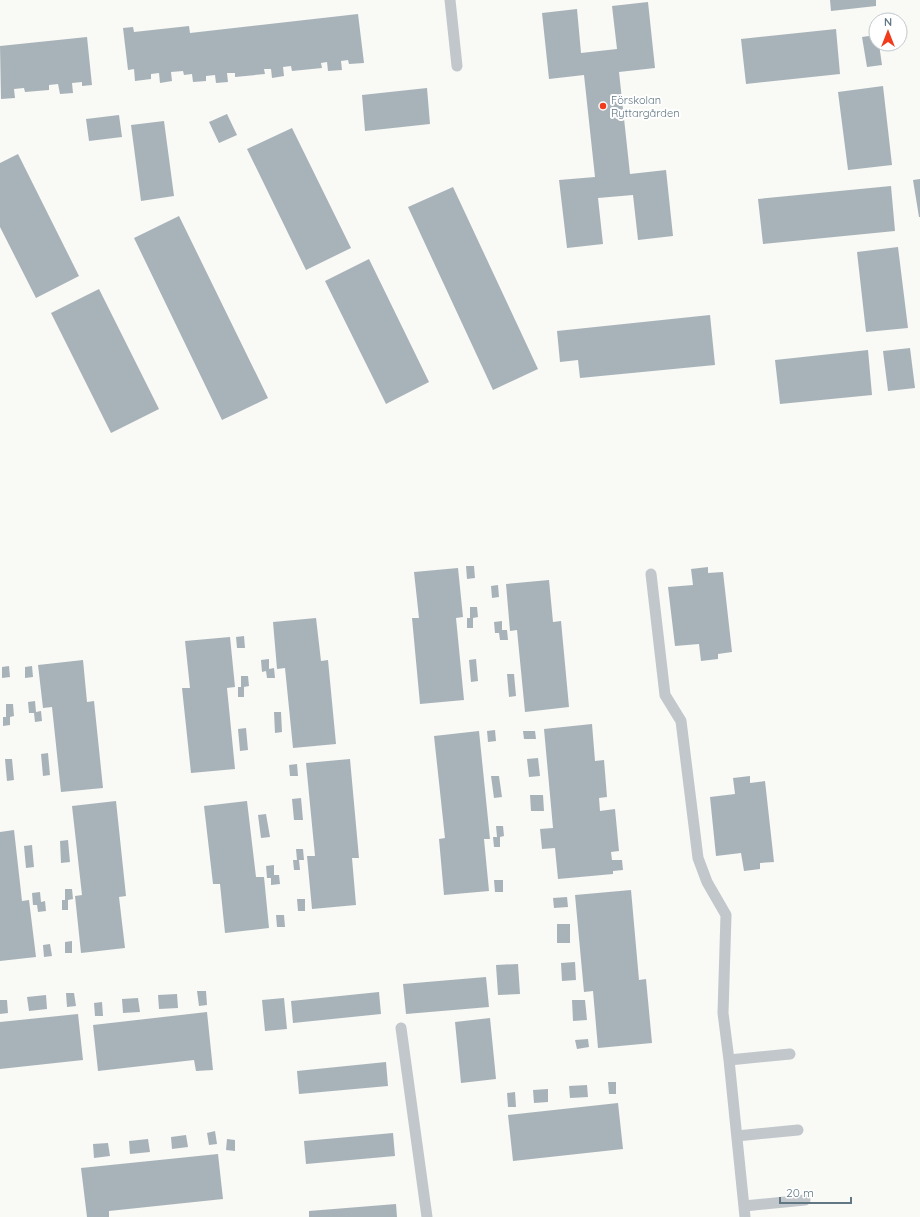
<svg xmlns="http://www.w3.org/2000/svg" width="920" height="1217" viewBox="0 0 920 1217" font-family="Quicksand,sans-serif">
  <rect width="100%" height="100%" fill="#f9f9f6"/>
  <path fill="#a8b3b9" d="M830,0H876V6L831,11Z
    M648,2L655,68L619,72L630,174L666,170L673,236L638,240L633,195L598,198L603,244L567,248L559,180L595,177L584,75L549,79L542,13L577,9L581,53L617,49L612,6Z
    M358,14L364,63L349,64L348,60L341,61L342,70L328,71L327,62L321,63L322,68L292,71L291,66L283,67L284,76L272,78L271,69H264L265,74L235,77V73H227L228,82L216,83L215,75L206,76V81L193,82L192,74L184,75L183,71L171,72L172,81L160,83L159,73L151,74V79L135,81L134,69L128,70L123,28L133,27L134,32L189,26L190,33Z
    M836,29L840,74L746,84L741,39Z
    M876,35V44H879L882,65L867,67L862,37Z
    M87,37L92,85L82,86V82L72,83L73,93L60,94L58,84L49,85V90L25,92L24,88L14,89L15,98L1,99L0,46Z
    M883,86L892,165L848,170L838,92Z
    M427,88L430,124L365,131L362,95Z
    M227,114L237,135L219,143L209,122Z
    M119,115L122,137L89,141L86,119Z
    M164,121L174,196L141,201L131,125Z
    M292,128L351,248L306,270L247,149Z
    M18,154L79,276L36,298L0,227V163Z
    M920,179V217H919L913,180Z
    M891,186L895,231L763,244L758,199Z
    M453,187L538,369L493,390L408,207Z
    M179,216L268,398L222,420L134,238Z
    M898,247L908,328L866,332L857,252Z
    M369,259L429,382L386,404L325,281Z
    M99,289L159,409L111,433L51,313Z
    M710,315L715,365L580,378L578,360L560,362L557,331Z
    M910,348L915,388L888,391L883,351Z
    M868,350L872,395L780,404L775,360Z
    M466,566H474L475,578L467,579Z
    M708,567V573L723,572L732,652L718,654V659L701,661L699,644L675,646L668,587L693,585L691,569Z
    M458,568L463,617L456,618L464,700L420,704L412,618H419L414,572Z
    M549,580L553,622L561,621L569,707L525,712L517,630L510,631L506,584Z
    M498,585L499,597L492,598L491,586Z
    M470,607H477L478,617L473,618V628H467V618H470Z
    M316,618L321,661L328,660L336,744L293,748L285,668L277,669L273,622Z
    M502,621V630H507L508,640H500L499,633H495L494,622Z
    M244,636L245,648H237L236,637Z
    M230,637L235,687L227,688L235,769L191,773L182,688H190L185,641Z
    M269,659V669L274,668L275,678H267L266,671L262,672L261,660Z
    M476,659L478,681L471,682L469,660Z
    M83,660L87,702L94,701L103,788L61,792L52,707L43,708L38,665Z
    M9,666L10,677L2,678V667Z
    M32,666L33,677L25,678V667Z
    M507,674H514L516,696L509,697Z
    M241,676H248L249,686L244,687V697H238V687H241Z
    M35,701L36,712L41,711L42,721L35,722L34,713H29L28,702Z
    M6,704H13L14,716L10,717V725L3,726V717H6Z
    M274,712H281L282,732L275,733Z
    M592,724L595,761L604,760L607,797L599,798L600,811L615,809L619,851L611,852L612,860H622L623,870L613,871V874L558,879L555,848L542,849L540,829L553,828L544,729Z
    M246,728L248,750L240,751L238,729Z
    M495,730L496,741L488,742L487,731Z
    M479,731L490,839H484L489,891L444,895L439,839L445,838L434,736Z
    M523,731H535L536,739H524Z
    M48,753L50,775L43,776L41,754Z
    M538,758L540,776L529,777L527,759Z
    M5,759H12L14,780L7,781Z
    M350,759L359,858H352L356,905L312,909L307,856H315L306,763Z
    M297,764L298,776H290L289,765Z
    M491,776H499L502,797L494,798Z
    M750,776V783L765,781L774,862L760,863V869L744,871L741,853L716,856L710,797L735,794L733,778Z
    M530,795H543L544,811H531Z
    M301,798L303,820H294L292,799Z
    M116,801L126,896L119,897L125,948L81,953L75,896L82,895L72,806Z
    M247,801L256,877H264L269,928L225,933L220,884H213L204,806Z
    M266,814L270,837L261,838L258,815Z
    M496,826H503L504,836L500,837V847H494L493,837H497Z
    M14,830L22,901L29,900L36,957L0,961V832Z
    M68,840L70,862L61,863L60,841Z
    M32,845L34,867L26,868L24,846Z
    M296,849H303L304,860H299L300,870H294L293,860H297Z
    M274,865V875H279L280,884L271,885V878H267L266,866Z
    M494,880H503V892H495Z
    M65,889H72L73,899L68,900V910H62V900H65Z
    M631,890L639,980L646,979L652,1043L598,1048L593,991L584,992L575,895Z
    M40,892L41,902L45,901L46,911L38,912L37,905H33L32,893Z
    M567,897L568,907L554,908L553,898Z
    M297,899H305V911H298Z
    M276,915H284L285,927H277Z
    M557,924H570V943H557Z
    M72,941V953H65V942Z
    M50,944L52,956L44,957L43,945Z
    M575,962L576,980L562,981L561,963Z
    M518,964L520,994L498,995L496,965Z
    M486,977L489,1007L406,1014L403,984Z
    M197,991H206L207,1005L199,1006Z
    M379,992L381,1014L293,1023L291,1001Z
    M66,993H74L76,1006L67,1007Z
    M177,994L178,1008L159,1009L158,995Z
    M46,995L47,1009L29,1011L27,997Z
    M138,998L140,1012L123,1013L122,999Z
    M284,998L287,1029L265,1031L262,1000Z
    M0,1000H7L8,1013L0,1014Z
    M572,1000H585L587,1020L573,1021Z
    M102,1002L103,1016H95L94,1003Z
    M207,1012L213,1070L196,1071L194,1060L98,1071L93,1025Z
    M78,1014L83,1060L0,1069V1022Z
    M490,1018L496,1079L461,1083L455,1022Z
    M588,1039L589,1047L577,1049L575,1040Z
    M386,1062L388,1086L299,1094L297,1071Z
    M608,1082H616V1094H609Z
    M587,1085L588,1097L570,1098L569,1086Z
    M548,1089V1102L534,1103L533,1090Z
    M515,1092L516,1107H508L507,1093Z
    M618,1103L623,1149L513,1161L508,1115Z
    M215,1131L217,1144L209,1145L207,1133Z
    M393,1133L395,1156L306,1164L304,1141Z
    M186,1135L188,1147L172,1149L171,1137Z
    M148,1139L150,1152L130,1154L129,1141Z
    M227,1139L235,1140V1151L226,1150Z
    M108,1143L110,1156L94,1158L93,1144Z
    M218,1154L223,1199L109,1211V1217H87L81,1168Z
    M396,1204L397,1217H309V1211Z"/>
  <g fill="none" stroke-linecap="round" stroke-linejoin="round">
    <path stroke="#c1c7ca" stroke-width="11" d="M450,0L457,66
      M651,574L665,695L681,721L698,858L707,882L726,915L723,1013L729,1060L745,1217
      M401,1028L427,1217
      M729,1060L790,1054
      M737,1136L798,1130
      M744,1206L805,1200"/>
  </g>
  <circle fill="#f23b1c" stroke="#fff" stroke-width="1.5" cx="603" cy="106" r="4"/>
  <g text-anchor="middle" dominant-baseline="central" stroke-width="4" stroke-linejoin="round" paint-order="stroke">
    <g font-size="11" fill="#617884" stroke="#fff" text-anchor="start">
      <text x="611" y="100">Förskolan<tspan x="611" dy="13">Ryttargården</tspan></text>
    </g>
  </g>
  <g transform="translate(888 32)"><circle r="19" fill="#ffffff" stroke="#c0c9ce"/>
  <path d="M0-3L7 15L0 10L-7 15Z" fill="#f23b1c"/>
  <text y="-6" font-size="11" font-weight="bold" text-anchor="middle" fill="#617884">N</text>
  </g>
  <path d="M780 1197v6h71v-6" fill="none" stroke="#617884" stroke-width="2"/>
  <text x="786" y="1197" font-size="12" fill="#617884" stroke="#ffffff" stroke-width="3" paint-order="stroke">20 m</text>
</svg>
